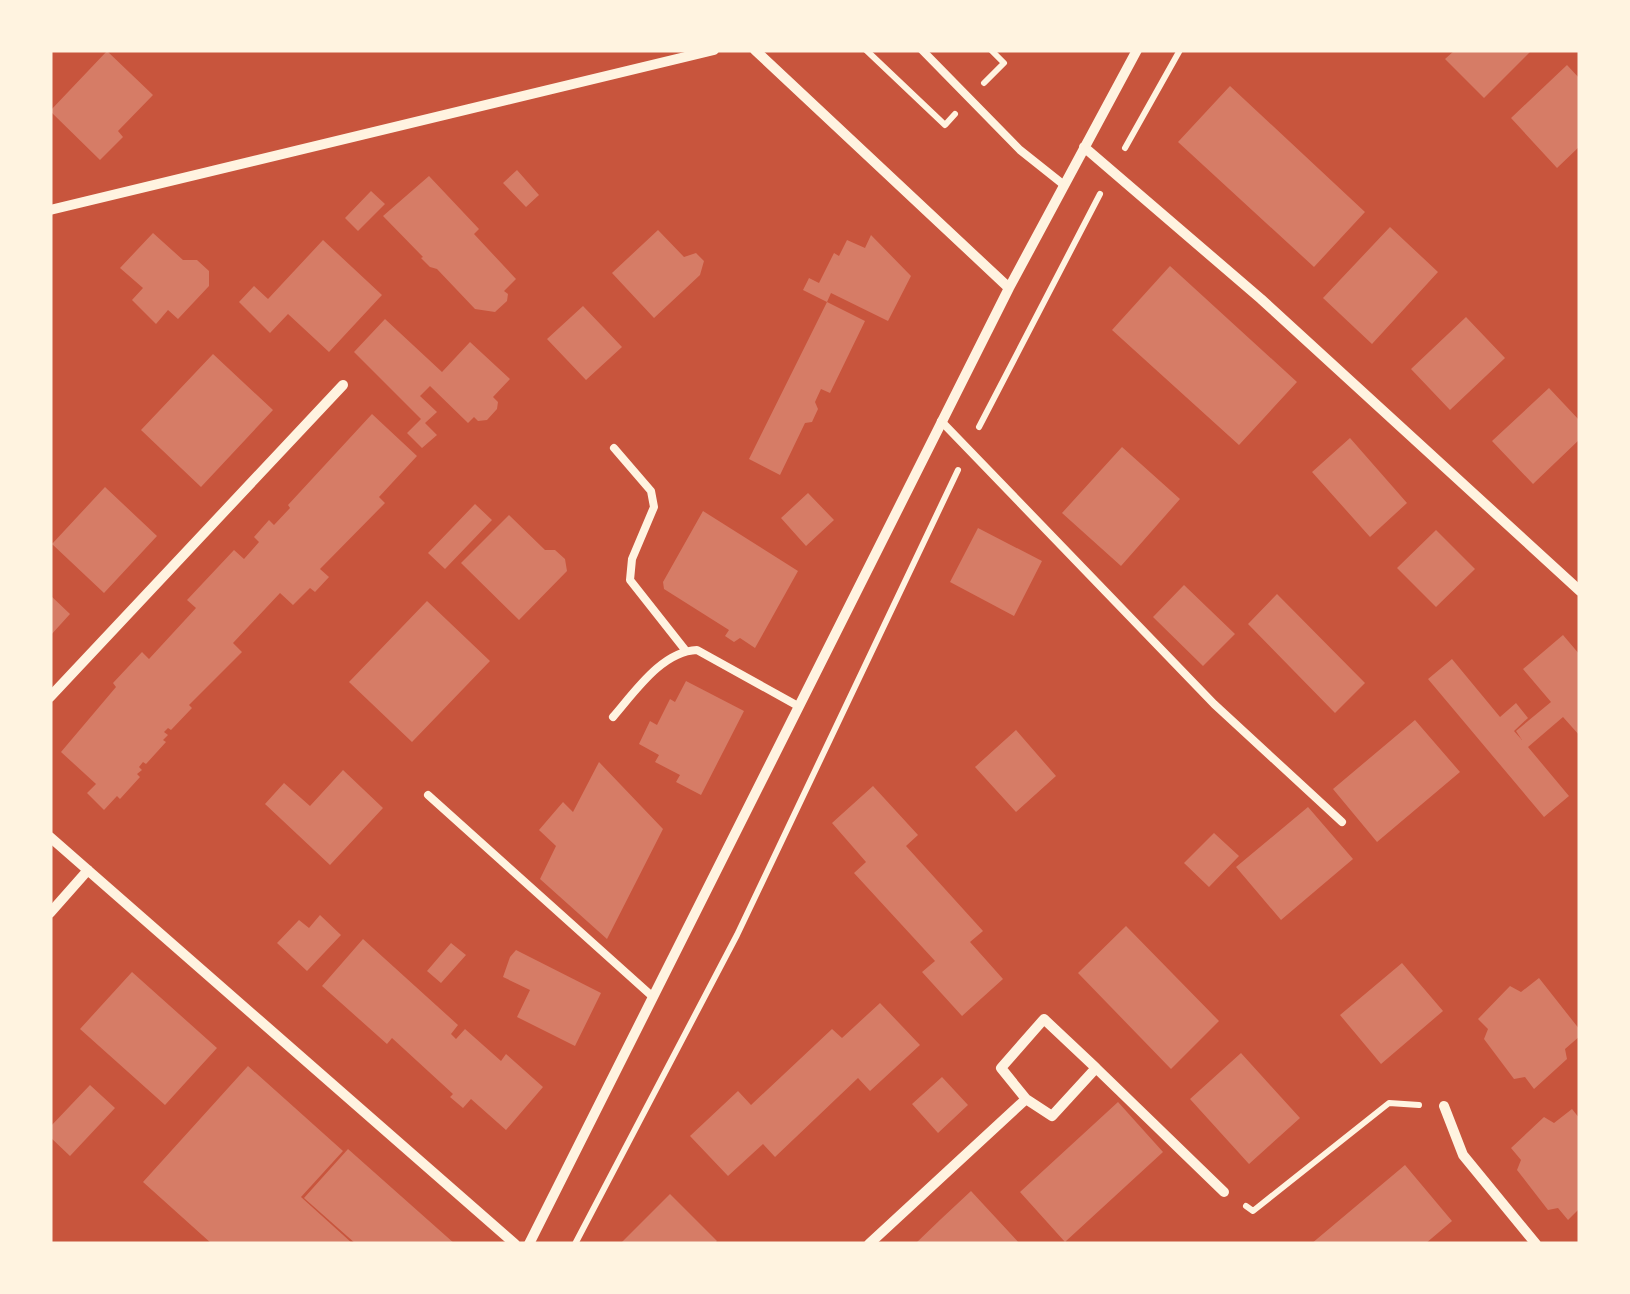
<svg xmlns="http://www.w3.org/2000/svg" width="1630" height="1294" viewBox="0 0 1630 1294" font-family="'Fira Sans',sans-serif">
  <rect width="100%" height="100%" fill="#c8553d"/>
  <path fill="#d67c66" d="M1455,50H1532L1484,98L1445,59Z
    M107,51L153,95L118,131L123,137L100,160L50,111Z
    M1567,65L1580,79V146L1557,168L1511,118Z
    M1230,86L1365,212L1314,267L1178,142Z
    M517,170L539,195L526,207L503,183Z
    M429,176L479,229L474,234L516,279L504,291L508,294L507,301L495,312L475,309L437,269L430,267L421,258L423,257L383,216Z
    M371,191L385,204L358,231L345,218Z
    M1390,227L1438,272L1372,344L1323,298Z
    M658,230L684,257L696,253L704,261L700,275L654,318L612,273Z
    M153,233L183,260H197L209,271V286L178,319L168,310L156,324L132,300L143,288L120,268Z
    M871,235L911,276L888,321L831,293L827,302L803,290L809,278L819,283L834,253L839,256L847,240L865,248Z
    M323,240L382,295L329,352L288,314L270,333L239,302L254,286L268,299Z
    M1170,266L1297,382L1239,445L1112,330Z
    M827,302L865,321L830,393L821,389L815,402L818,409L812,422L805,423L780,475L749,459Z
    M583,306L622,347L586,380L547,339Z
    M1466,317L1505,358L1450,410L1411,369Z
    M385,319L442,372L470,342L510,379L493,397L498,402L497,409L487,420L478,421L474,417L468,423L430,386L420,396L437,412L425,423L437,435L422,448L407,433L421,419L354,352Z
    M213,354L273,410L201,487L141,430Z
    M1549,388L1580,421V439L1533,484L1492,441Z
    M372,414L417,456L379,497L385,503L320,569L329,577L315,592L310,588L293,605L280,593L233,643L242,652L189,705L192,708L171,730L168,728L164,732L168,735L163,740L166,742L146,764L143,762L139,767L142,770L137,774L140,777L120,799L117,796L104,810L87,793L96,784L61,752L116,687L113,683L142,652L149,659L196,608L187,600L234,550L244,559L259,542L254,537L269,520L274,525L290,508L288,505Z
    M1350,438L1407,503L1370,537L1312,472Z
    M1122,447L1180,499L1121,566L1062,513Z
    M105,487L157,536L104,593L52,544Z
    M808,493L834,520L806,546L781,518Z
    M475,504L492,520L445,569L428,553Z
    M703,511L798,571L755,648L740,638L734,642L725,636L729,630L664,589L663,582Z
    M509,515L545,550H555L565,559L567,571L519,620L461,563Z
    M978,528L1042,561L1014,616L950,582Z
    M1436,530L1475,569L1436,607L1397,568Z
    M1184,585L1235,634L1203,666L1153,617Z
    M1277,594L1365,683L1335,713L1248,624Z
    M50,595L70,614L50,636Z
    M427,601L490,661L412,742L349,682Z
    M1563,635L1580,655V736L1563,717L1528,747L1569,796L1544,817L1428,679L1452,659L1500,717L1516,703L1528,718L1514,731L1522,740L1516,731L1551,702L1523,669Z
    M686,681L744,711L701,795L676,782L680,775L655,762L659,755L639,744L650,721L657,725L670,699L675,702Z
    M1415,720L1460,772L1377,842L1333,789Z
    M1016,730L1056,776L1016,812L975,767Z
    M599,762L663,829L607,939L540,879L556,846L539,830L563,802L573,812Z
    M343,770L383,808L330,865L265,804L284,783L310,806Z
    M873,786L918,835L906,846L983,931L970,942L1003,979L962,1016L922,972L935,961L854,873L866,862L832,823Z
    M1308,807L1353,859L1281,920L1236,867Z
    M1214,833L1239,856L1209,887L1184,863Z
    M320,915L341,935L307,971L277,943L299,920L309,928Z
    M1126,926L1219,1021L1171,1069L1078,973Z
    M363,939L458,1025L451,1034L456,1039L465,1029L501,1061L506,1054L543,1087L506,1130L471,1099L463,1108L450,1097L453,1094L392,1038L387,1044L322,986Z
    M451,943L466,955L441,983L427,971Z
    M516,950L601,993L575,1046L517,1017L530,990L503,977L510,957Z
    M1402,963L1443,1011L1381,1064L1340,1015Z
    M132,972L217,1048L165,1105L80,1029Z
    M1539,978L1580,1030V1036L1565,1049L1567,1059L1534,1089L1525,1077L1514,1079L1484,1039L1488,1029L1478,1019L1510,986L1521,992Z
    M880,1003L920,1045L870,1091L858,1078L775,1157L763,1144L728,1176L690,1136L738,1091L751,1105L832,1029L842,1038Z
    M1241,1053L1300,1118L1249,1164L1190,1099Z
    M248,1066L343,1151L301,1197L353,1244H212L143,1182Z
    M942,1077L968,1105L938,1133L912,1104Z
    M90,1085L115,1108L70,1156L50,1137V1127Z
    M1118,1102L1163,1152L1065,1242L1020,1192Z
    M1572,1109L1580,1119V1208L1568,1220L1558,1208L1548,1210L1517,1170L1521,1160L1511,1148L1544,1117L1554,1123Z
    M348,1149L455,1244H356L304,1198Z
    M1405,1165L1452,1221L1425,1244H1311Z
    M971,1191L1020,1244H915L941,1219Z
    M670,1194L717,1241L714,1244H620Z"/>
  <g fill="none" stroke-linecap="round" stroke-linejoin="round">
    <path stroke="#fff3e0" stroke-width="6" d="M866,50L945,125L955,114
      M984,83L1004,63L991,50
      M1125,148L1180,50
      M979,427L1100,194
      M1246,1206L1253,1211L1389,1103L1419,1105
      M575,1244L737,935L958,470"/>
    <path stroke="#fff3e0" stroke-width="8" d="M922,50L1020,150L1064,185
      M941,421L1214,704L1342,822
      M614,448L651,491L654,507L632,559L630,580L686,651
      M613,717C634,693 662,651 697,650L798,706
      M428,795L653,997"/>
    <path stroke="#fff3e0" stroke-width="10" d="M755,50L1009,288
      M1084,147L1261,299L1580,591
      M50,210L714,50
      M50,697L343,385
      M50,837L515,1244
      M50,913L88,870
      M1044,1019L1096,1068L1052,1116L1026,1099L1001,1068Z
      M1096,1068L1224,1192
      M1444,1106L1463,1155L1536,1244
      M529,1244L1009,288L1137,50
      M869,1244L1026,1099"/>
  </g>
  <rect width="1630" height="1294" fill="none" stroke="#fff3e0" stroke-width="105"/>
</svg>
